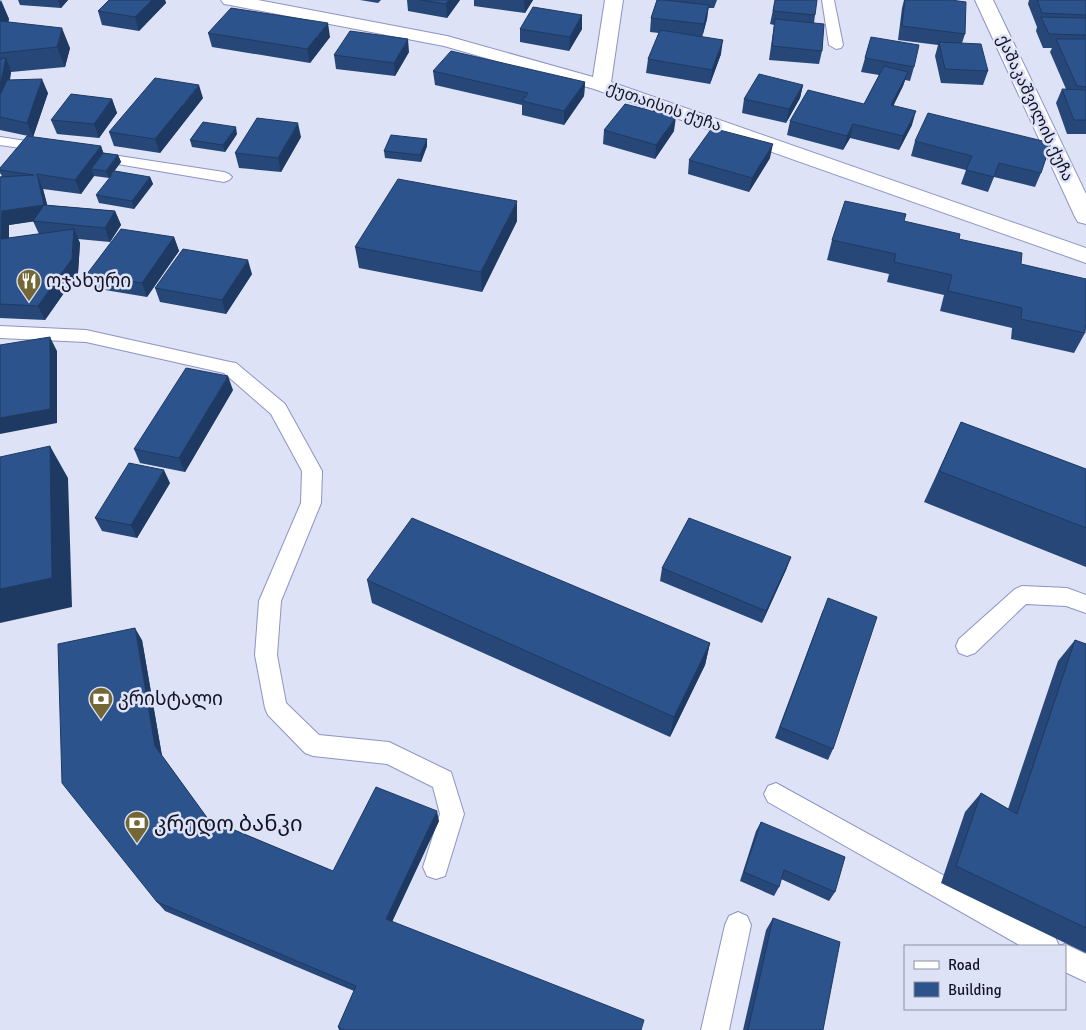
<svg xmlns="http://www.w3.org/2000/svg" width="1086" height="1030" viewBox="0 0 1086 1030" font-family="Signika,'Noto Sans Georgian',sans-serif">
  <rect width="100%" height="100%" fill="#dee2f6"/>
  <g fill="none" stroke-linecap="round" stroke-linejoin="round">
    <defs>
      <path id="lane" d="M822,0H834L843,45L841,48L836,49L829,45Z
        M0,137L47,144L52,145L54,148L52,151L47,152L0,145Z
        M93,152L224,172L229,174L232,177L229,180L224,182L88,159L86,156L88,153Z
        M0,326L86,330L230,362L236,363L285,404L322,471L321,503L281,601L277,655L286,703L319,735L389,742L451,772L464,814L445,876L436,879L427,876L423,867L440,814L433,787L387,764L313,756L305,753L268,715L265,708L255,655L259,601L301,503L302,471L271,414L224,373L86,342L0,338Z
        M1022,586L1067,588L1086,595V613L1066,606L1026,604L975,653L967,656L959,653L956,646L959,639L1015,589Z
        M776,783L1055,937L1059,946H1021L768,802L764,794L768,786Z
        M738,912L747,916L751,925L729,1030H701L725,925L729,916Z
        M1065,944L1086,954V982L1065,972V946H1059Z"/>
      <path id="street" d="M221,0H258L447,36L593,77L605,0H623L611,82L1086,248V263L594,89L444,46L230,5L224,4Z
        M975,0H993L1086,194V224L1078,222L1075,217Z"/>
    </defs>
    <use href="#lane" stroke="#8d94c3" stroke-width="2"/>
    <use href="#street" stroke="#8d94c3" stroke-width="2"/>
    <use href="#lane" fill="#fff" fill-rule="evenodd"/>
    <use href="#street" fill="#fff" fill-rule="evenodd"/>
  </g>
  <path fill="#264778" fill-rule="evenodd" d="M0,0L9,19L8,22L70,48L65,67L11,72L10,80L48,93L33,137L0,130Z
    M18,0H68L61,8L20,5Z
    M109,0H165L166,3L139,31L102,25L98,11Z
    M360,0H381L378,3Z
    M407,0H460L447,18L408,11Z
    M474,0H533L525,13L474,6Z
    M657,0H717L714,8H708L707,19L702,37L721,54L710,84L646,73L648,59L659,33L650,32L651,18Z
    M775,0L815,15L814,23L822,51L819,64L769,60L774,25L770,24Z
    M904,0H951L965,34L962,43L988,71L983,85L941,83L935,56L938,45L898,40L902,8Z
    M1029,0H1086V134H1067L1056,103L1062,89H1066L1050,52L1052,48H1043L1036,31L1037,27L1028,4Z
    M582,15V29L569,51L520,42V29Z
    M208,33L330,37L310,63L212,47Z
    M871,37L914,67L910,81L905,80L903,86L893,105L912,125L899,150L850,138L843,150L787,135L790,121L864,104L879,75L861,72Z
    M409,52L395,76L336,69L334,55Z
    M433,71L585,82L584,96L564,125L522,115V105L435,85Z
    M803,85L800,98L786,123L742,113L744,99Z
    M203,98L160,153L114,146L109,132Z
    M112,99L117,113L99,138L57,134L51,120Z
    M604,130L674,131L655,159L603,144Z
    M237,134L225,152L192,147L190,140Z
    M301,137L281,172L239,168L235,153Z
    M915,141L1041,173L1035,187L994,177L988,192L961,184L966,170L911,156Z
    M101,146L103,153L118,155L121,162L109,178L94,176L81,194L43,189L47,205L115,211L121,225L110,242L78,239L80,243L78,273L45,320L0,318V177L2,176L0,173V168ZM33,221L39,234L9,238V225Z
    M427,146L421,162L385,158L384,151Z
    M770,158L749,192L688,174L689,160Z
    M150,177L153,184L134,209L99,203L96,195Z
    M517,221L482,292L359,268L355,247Z
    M904,221L1021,264L1085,333L1074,353L1011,339L1012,328L940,311L944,295L887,282L889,274L827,260L832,240Z
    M174,237L179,251L147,297L93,288L87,274Z
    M252,274L226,314L160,302L155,288Z
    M233,390L185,472L140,463L134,449Z
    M961,422L1086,469V567L924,502Z
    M170,483L137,538L102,531L95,518Z
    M791,557L786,570L762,623L660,581L662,568Z
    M367,580L710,643L705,665L670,737L372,603Z
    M823,610L833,749L828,760L775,738Z
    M142,640L162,756L208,819L333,871L439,821L392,922L641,1030H339L338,1027L354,991L165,911L157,902Z
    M1075,640L1086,644V953L941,883L965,812L981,793L1008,809L1058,661Z
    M761,822L835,892L829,901L781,879L779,887L774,896L740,881L756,831Z
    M773,918L823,1030H743L766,930Z"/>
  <path fill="#1f3a62" d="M1,0L9,19L5,40L0,29V3Z
    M58,0H68L61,8Z
    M152,0H165L166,3L139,31L135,17Z
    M449,0H460L447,18L446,4Z
    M524,0H533L525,13Z
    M709,5L707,19L702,38L704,24Z
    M582,15V29L569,51L570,37Z
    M328,23L330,37L310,63L307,49Z
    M62,28L70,48L65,67L57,47Z
    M408,39L409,52L395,76L394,63Z
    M723,40L721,54L710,84L712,70Z
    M6,58L11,72L3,116L0,110V86Z
    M908,72L903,86L887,119L891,105Z
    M42,79L48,93L33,137L27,123Z
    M585,82L584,96L564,125V111Z
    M199,85L203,98L160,153L155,139Z
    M803,85L800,98L786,123L789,109Z
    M112,99L117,113L99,138L94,124Z
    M916,111L912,125L899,150L903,136Z
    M676,117L674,131L655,159L656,145Z
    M298,123L301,137L281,172L278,158Z
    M853,124L850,138L843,150L847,136Z
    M236,127L237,134L225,152L223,145Z
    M427,139V146L421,162L420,155Z
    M773,144L770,158L749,192L752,178Z
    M101,146L106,160L91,169L94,176L81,194L75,180Z
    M118,155L121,162L109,178L106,171Z
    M37,174L43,189L51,219L9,225V253L1,239L2,211Z
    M150,177L153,184L134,209L132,201Z
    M517,201V221L482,292L481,272Z
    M115,211L121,225L110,242L105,228Z
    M74,229L80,243L78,273L45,320L38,306Z
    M174,237L179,251L147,297L142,283Z
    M248,260L252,274L226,314L222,300Z
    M50,337L57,351V423L0,434V418Z
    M228,376L233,390L185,472L179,458Z
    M50,446L68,478L72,607L0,623V589Z
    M164,470L170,483L137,538L131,525Z
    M791,557L786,570L762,623L766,611Z
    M135,628L142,640L162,756L155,746Z
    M710,643L705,665L670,737L674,717Z
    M437,811L439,821L389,928L386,919Z"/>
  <path fill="#2c538c" stroke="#1f3a62" d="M109,0H152L135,17L98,11Z
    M420,0H449L446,4Z
    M657,0H664L709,5L704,24L651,18Z
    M775,0H817L815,15L773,11Z
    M905,0H951L966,2L965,34L902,26Z
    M1037,0H1086V15L1042,13Z
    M533,7L582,15L570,37L520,29Z
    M231,8L328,23L307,49L208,33Z
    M1041,17L1086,18V35L1049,34Z
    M775,19L824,24L822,51L772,46Z
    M0,21L62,28L57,47L0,53Z
    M660,30L723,40L712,70L648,59Z
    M350,31L408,39L394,63L334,55Z
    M871,37L919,45L914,67L865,58Z
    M1056,39H1086V87L1077,86Z
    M939,42L981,44L988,71L945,69Z
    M451,51L585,82L564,111L522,101L528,93L433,71Z
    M6,58L0,86V59Z
    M884,66L908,72L891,105L916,111L903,136L853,124L847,136L790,121L808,90L864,104Z
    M759,74L803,85L789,109L744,99Z
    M155,78L199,85L155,139L109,132Z
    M42,79L27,123L0,117V95L7,80Z
    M1062,89L1086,90V120H1074Z
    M71,94L112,99L94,124L51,120Z
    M625,104L676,117L656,145L604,130Z
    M928,113L1051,143L1041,173L999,163L994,177L966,170L972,156L915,141Z
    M257,118L298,123L278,158L235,153Z
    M203,122L236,127L223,145L190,140Z
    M712,128L773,144L752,178L689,160Z
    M391,135L427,139L420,155L384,151Z
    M27,136L101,146L75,180L37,174L44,205L2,211L1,239L74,229L72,259L38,306L0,304V177L34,175L0,170V168Z
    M103,153L118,155L106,171L91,169Z
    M115,171L150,177L132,201L96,195Z
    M398,179L517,201L481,272L355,247Z
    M845,201L906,214L904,221L960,234L959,239L1022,253L1021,264L1086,279V320L1085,333L1021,319L1022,308L948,291L952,275L894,262L896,254L832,240Z
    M44,205L115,211L105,228L33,221Z
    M121,229L174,237L142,283L87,274Z
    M183,249L248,260L222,300L155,288Z
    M50,337V409L0,418V345Z
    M186,368L228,376L179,458L134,449Z
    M961,422L1086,469V528L939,471Z
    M50,446L52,578L0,589V457Z
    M129,463L164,470L131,525L95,518Z
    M412,518L710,643L674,717L367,580Z
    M689,518L791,557L766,611L662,568Z
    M828,598L877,617L833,749L780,727Z
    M135,628L155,746L208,819L333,871L376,787L437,811L386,919L644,1020L641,1030H344L338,1027L356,986L157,902L62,783L58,644Z
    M1075,640L1086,644V928L956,866L981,793L1017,814Z
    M761,822L845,857L835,892L784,870L779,887L744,872Z
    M773,918L840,942L823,1030H748Z"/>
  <defs>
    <symbol id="restaurant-pin" viewBox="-11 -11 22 30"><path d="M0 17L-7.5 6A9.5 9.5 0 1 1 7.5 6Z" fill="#736835" stroke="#dee2f6"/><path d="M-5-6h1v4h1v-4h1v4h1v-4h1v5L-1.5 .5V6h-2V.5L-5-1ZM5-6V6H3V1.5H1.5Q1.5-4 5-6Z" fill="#fff"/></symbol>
    <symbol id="bank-pin" viewBox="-11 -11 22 30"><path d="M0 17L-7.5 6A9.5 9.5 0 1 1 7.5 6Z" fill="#736835" stroke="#dee2f6"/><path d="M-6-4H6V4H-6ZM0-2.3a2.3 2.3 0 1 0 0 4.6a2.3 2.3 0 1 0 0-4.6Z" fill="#fff"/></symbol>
  </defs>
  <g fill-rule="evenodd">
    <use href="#restaurant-pin" x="15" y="267" width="28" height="38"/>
    <use href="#bank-pin" x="87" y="685" width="28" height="38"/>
    <use href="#bank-pin" x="123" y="809" width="28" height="38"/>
  </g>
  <g text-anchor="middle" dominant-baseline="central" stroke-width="5" stroke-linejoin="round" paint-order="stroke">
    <g font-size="16" fill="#121426" stroke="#dee2f6">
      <text transform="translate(664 107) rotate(19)">ქუთაისის ქუჩა</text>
      <text transform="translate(1035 108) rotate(65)">ქაშაკაშვილის ქუჩა</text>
    </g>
    <g font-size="19" fill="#121426" stroke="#dee2f6" text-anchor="start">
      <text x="46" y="281">ოჯახური</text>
      <text x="118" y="699">კრისტალი</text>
    </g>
    <g font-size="22" fill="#121426" stroke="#dee2f6" text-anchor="start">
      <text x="154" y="823">კრედო ბანკი</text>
    </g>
  </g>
  <rect x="904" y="945" width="162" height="65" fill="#dee2f6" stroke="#8c90a3"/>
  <rect x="914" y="961" width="25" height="8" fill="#ffffff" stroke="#8c90a3"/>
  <text x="948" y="970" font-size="15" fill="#121426">Road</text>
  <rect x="914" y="982" width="25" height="15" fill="#2c538c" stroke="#8c90a3"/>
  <text x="948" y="995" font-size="15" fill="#121426">Building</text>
</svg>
